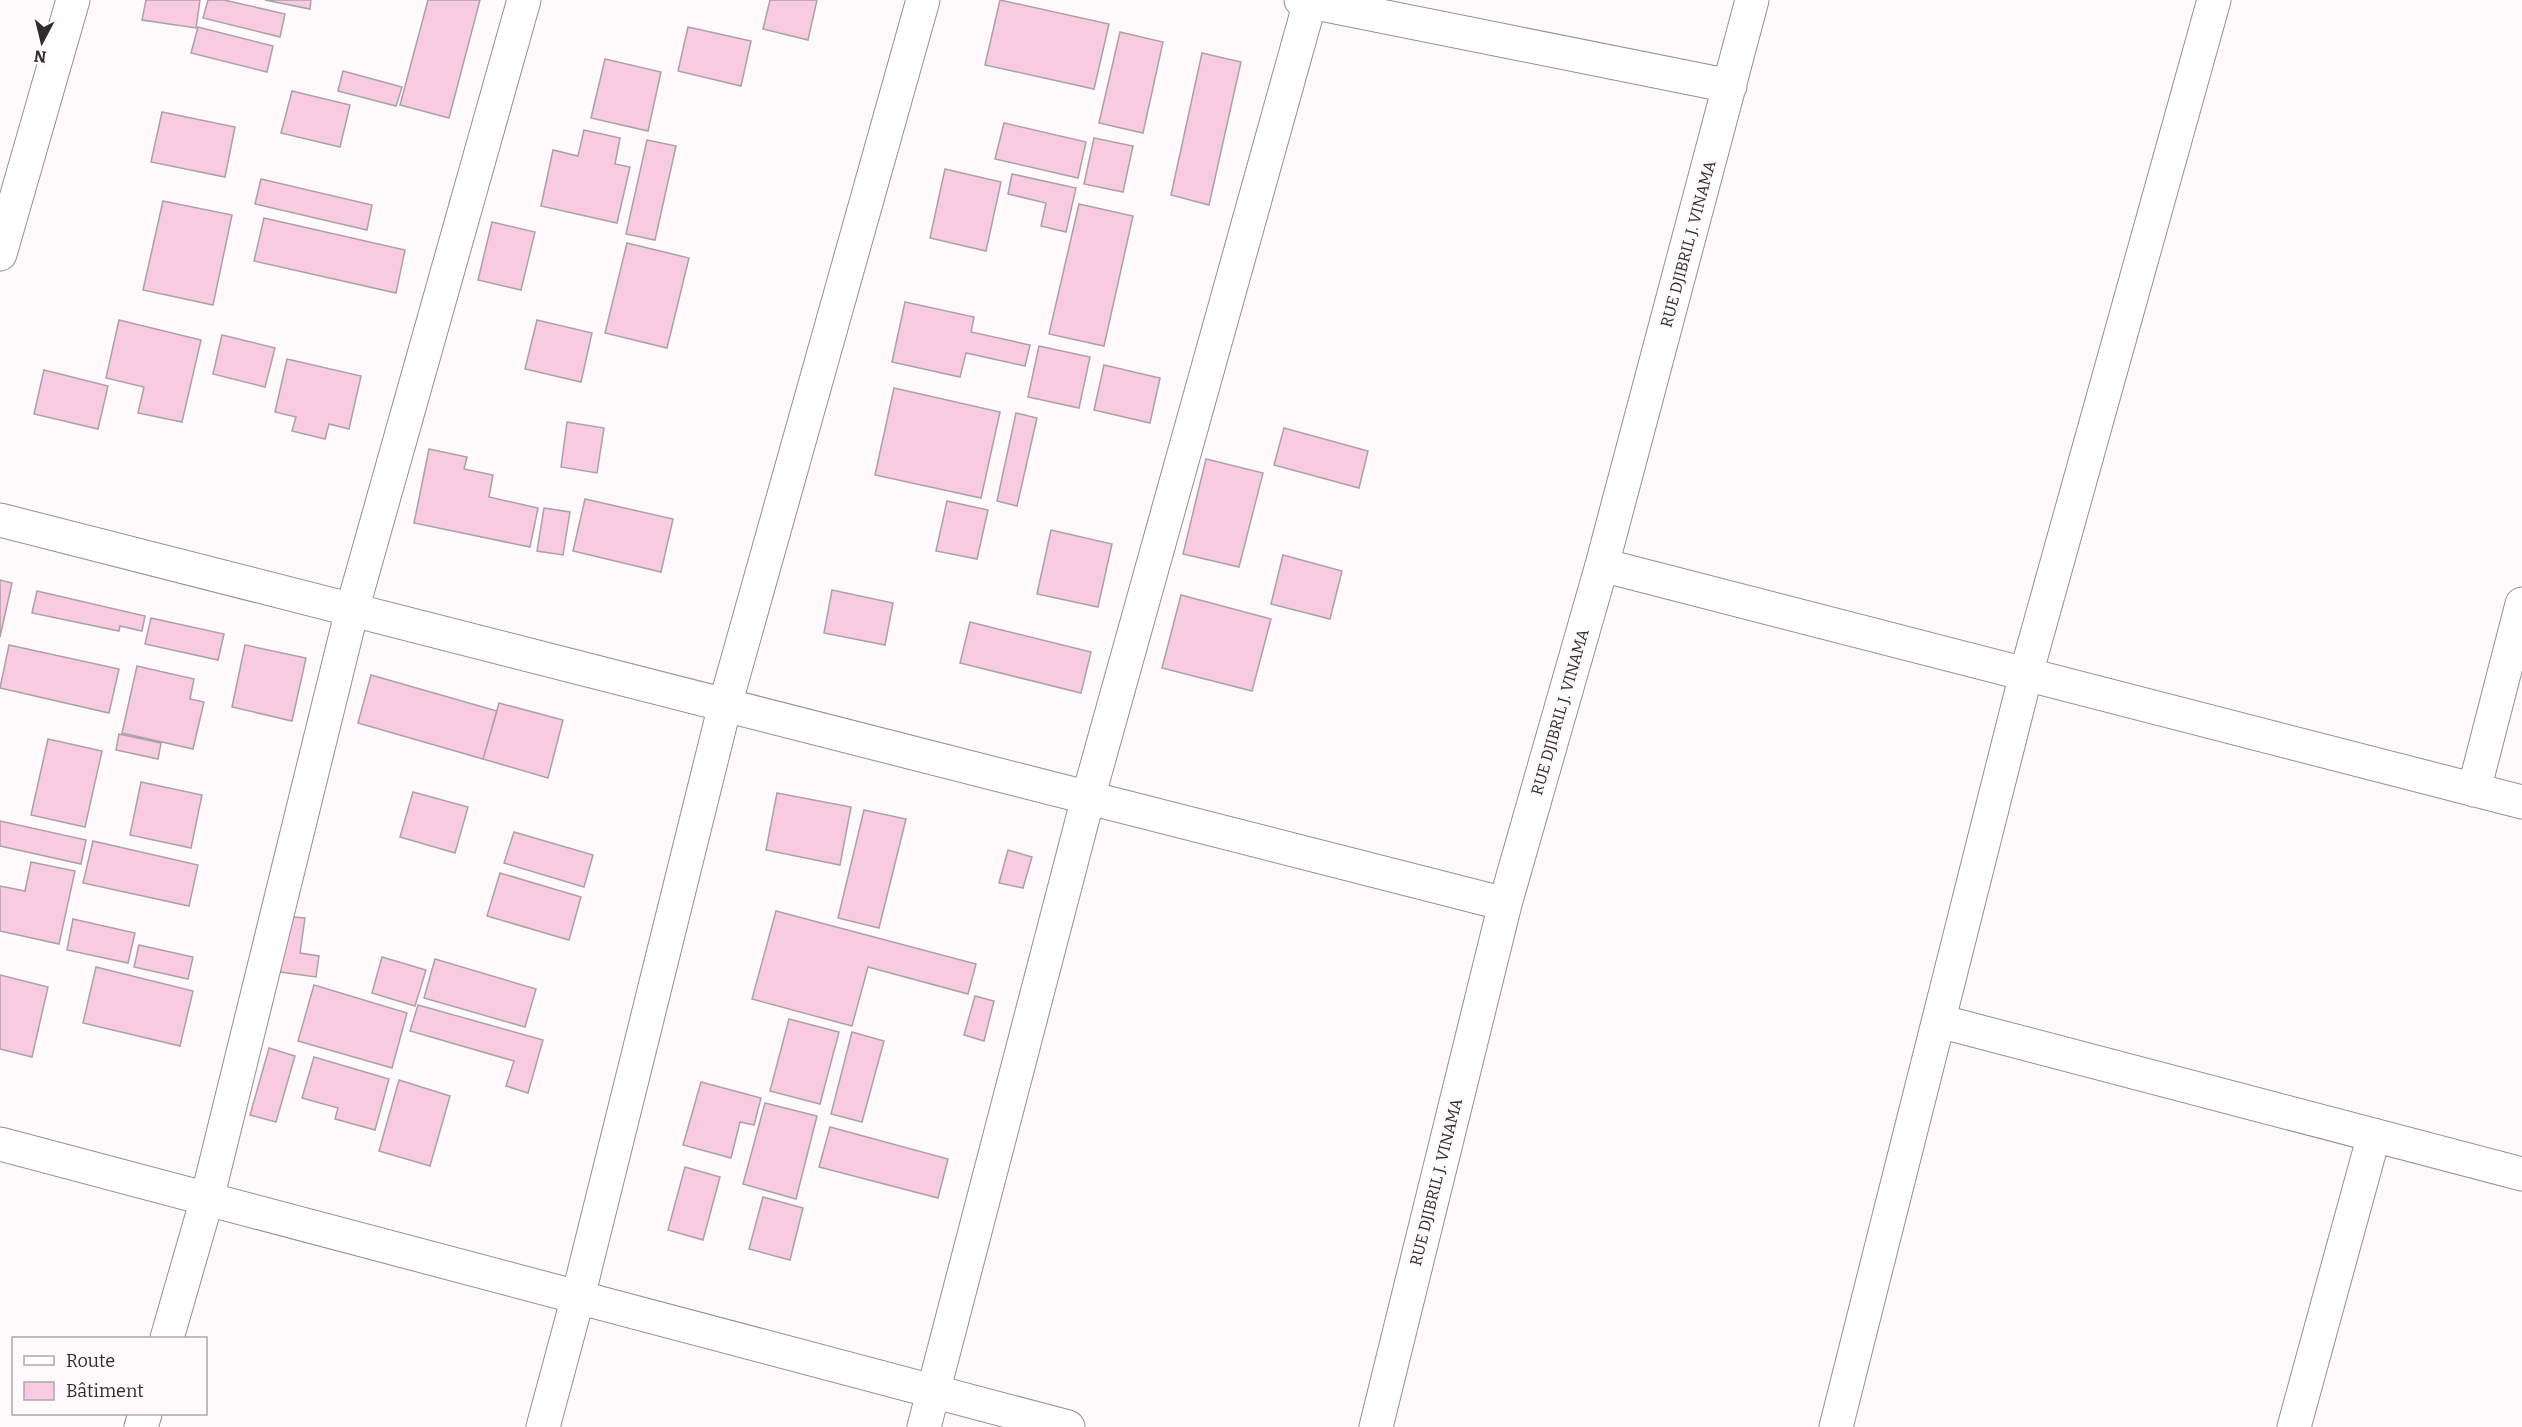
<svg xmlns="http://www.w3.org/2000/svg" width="2522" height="1427" viewBox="0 0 2522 1427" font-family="Bitter,serif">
  <rect width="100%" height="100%" fill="#fefafc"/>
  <path fill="#f8cbe0" stroke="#aca1a6" stroke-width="1.5" d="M146,0H200L196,28L142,20Z
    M208,0H224L285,14L280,37L203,18Z
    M265,0H311L310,9Z
    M428,0H480L449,118L400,105Z
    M770,0H817L808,40L763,29Z
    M1000,0L1109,24L1094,89L985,65Z
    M198,27L273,46L267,72L191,53Z
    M688,27L751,41L741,86L678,71Z
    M1120,32L1163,42L1143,133L1099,123Z
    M1202,53L1241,62L1209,205L1171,195Z
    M605,59L661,72L648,131L591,118Z
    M343,71L402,87L396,106L338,91Z
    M292,91L350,105L340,147L281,133Z
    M162,112L235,127L225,177L151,162Z
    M1004,123L1086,142L1078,178L995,159Z
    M584,130L620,138L615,164L630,167L617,223L541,206L553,150L578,156Z
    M1094,138L1133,146L1123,192L1084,184Z
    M647,140L676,146L655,240L626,234Z
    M945,169L1001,182L986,251L930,238Z
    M1012,174L1076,188L1066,232L1041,226L1046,203L1008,194Z
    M261,179L372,205L367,230L255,204Z
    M163,201L232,215L213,305L143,290Z
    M1079,204L1133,216L1104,346L1049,334Z
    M264,218L405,250L396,293L254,261Z
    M492,222L535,232L521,290L478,280Z
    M627,243L689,258L667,348L605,333Z
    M905,302L974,317L971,332L1030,345L1025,366L966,353L960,377L892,362Z
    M119,320L201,340L182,422L138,413L144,387L106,378Z
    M537,320L592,333L581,382L525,369Z
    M222,335L275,348L265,387L213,374Z
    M1039,346L1090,357L1079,408L1028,397Z
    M287,359L361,376L349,429L329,424L325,439L292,431L296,417L275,412Z
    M1104,365L1160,378L1150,423L1094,410Z
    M44,370L108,386L98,429L34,414Z
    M894,388L1000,412L981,498L875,475Z
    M1016,413L1037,418L1017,506L997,501Z
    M567,422L604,428L597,473L561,467Z
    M1284,428L1368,451L1359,488L1274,465Z
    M429,449L467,457L464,469L493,475L489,497L538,508L530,547L414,523Z
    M1206,459L1263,473L1239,567L1183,554Z
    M585,499L673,519L661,572L573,551Z
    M947,501L988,510L977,559L936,551Z
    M544,508L570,512L563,555L537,551Z
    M1051,530L1112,544L1098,607L1037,594Z
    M1283,555L1342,571L1330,619L1271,604Z
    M0,580L12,583L0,637Z
    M832,590L893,603L885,645L824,633Z
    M37,591L145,616L142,631L120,626L119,631L32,613Z
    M1181,595L1271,619L1252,691L1162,668Z
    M151,618L224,634L218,660L145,644Z
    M970,622L1091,652L1081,693L960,663Z
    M9,645L119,669L109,713L0,688Z
    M245,645L306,658L292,721L232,707Z
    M137,666L194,679L190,699L204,702L193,749L122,733Z
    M371,675L497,711L483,759L358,723Z
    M499,703L563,720L548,778L483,759Z
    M119,734L161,743L158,759L116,750Z
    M48,739L102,751L85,827L31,815Z
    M141,782L202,795L191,848L130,835Z
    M413,792L468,807L455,853L400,837Z
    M777,793L851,807L840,865L766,850Z
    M864,810L906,819L879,928L838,918Z
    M0,821L86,840L81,864L0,846Z
    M514,832L593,855L584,887L504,863Z
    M93,841L198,865L189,906L83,883Z
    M1008,850L1032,857L1023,888L999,883Z
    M31,862L75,871L59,944L0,931V886L25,891Z
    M500,873L581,897L569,940L487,916Z
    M776,911L976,964L968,994L868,967L852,1026L752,999Z
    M281,916L305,918L300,953L319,956L316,977L273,971Z
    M73,919L135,933L128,963L67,950Z
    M139,945L193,957L188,979L134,967Z
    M382,957L426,970L415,1006L372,993Z
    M435,959L536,989L525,1027L424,998Z
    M96,967L193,991L180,1046L83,1023Z
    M0,975L48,987L32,1057L0,1049Z
    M314,985L407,1013L392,1068L298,1041Z
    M975,996L994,1001L984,1041L964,1035Z
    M418,1005L543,1040L528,1093L506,1086L514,1061L410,1031Z
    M789,1019L839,1032L820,1104L770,1091Z
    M852,1032L884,1041L862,1122L831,1114Z
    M269,1048L295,1056L276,1122L250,1115Z
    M314,1057L389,1079L375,1130L335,1119L338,1108L302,1098Z
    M399,1080L450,1096L430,1166L379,1151Z
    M701,1082L761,1098L754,1125L740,1122L731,1158L683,1145Z
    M765,1103L817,1116L796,1199L743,1184Z
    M830,1127L948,1159L938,1198L819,1167Z
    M685,1167L720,1177L703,1240L668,1230Z
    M763,1197L803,1208L790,1260L749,1249Z"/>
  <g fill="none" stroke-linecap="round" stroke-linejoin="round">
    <defs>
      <path id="minor" d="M1301,0L1730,86
        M0,254L73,0
        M0,520L1505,904
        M1602,565L2522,802
        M2474,790L2522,604
        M1939,1021L2522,1174
        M0,1144L1068,1427
        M167,1338L207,1199L352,610L524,0
        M141,1427L145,1414
        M543,1427L578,1297L725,705L923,0
        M924,1427L1088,798L1310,2
        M1376,1427L1505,904L1602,565L1752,0
        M1836,1427L2026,674L2214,0
        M2294,1427L2374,1135"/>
    </defs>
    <use href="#minor" stroke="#988e92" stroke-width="35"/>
    <use href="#minor" stroke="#fff" stroke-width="33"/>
  </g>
  <g text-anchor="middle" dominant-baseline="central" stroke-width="4.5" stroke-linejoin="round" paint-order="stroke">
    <g font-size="16" fill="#302c2d" stroke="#fefafc">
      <text transform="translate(1688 244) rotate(-75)">RUE DJIBRIL J. VINAMA</text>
      <text transform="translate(1560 712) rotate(-74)">RUE DJIBRIL J. VINAMA</text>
      <text transform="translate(1436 1182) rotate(-76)">RUE DJIBRIL J. VINAMA</text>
    </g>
  </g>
  <rect x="12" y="1337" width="195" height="78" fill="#fefafc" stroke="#aca8a9" stroke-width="1.5"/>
  <rect x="24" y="1356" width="30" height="9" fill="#ffffff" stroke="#aca8a9" stroke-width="1.5"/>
  <text x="66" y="1367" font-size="18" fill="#302c2d">Route</text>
  <rect x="24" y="1382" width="30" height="18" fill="#f8cbe0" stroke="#aca8a9" stroke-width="1.5"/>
  <text x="66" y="1397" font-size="18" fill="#302c2d">Bâtiment</text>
  <g transform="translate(42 42) rotate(187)" stroke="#fefafc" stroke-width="4.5" paint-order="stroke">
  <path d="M0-4.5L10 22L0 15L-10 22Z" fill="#302c2d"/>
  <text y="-9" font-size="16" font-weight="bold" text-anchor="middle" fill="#302c2d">N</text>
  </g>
</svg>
